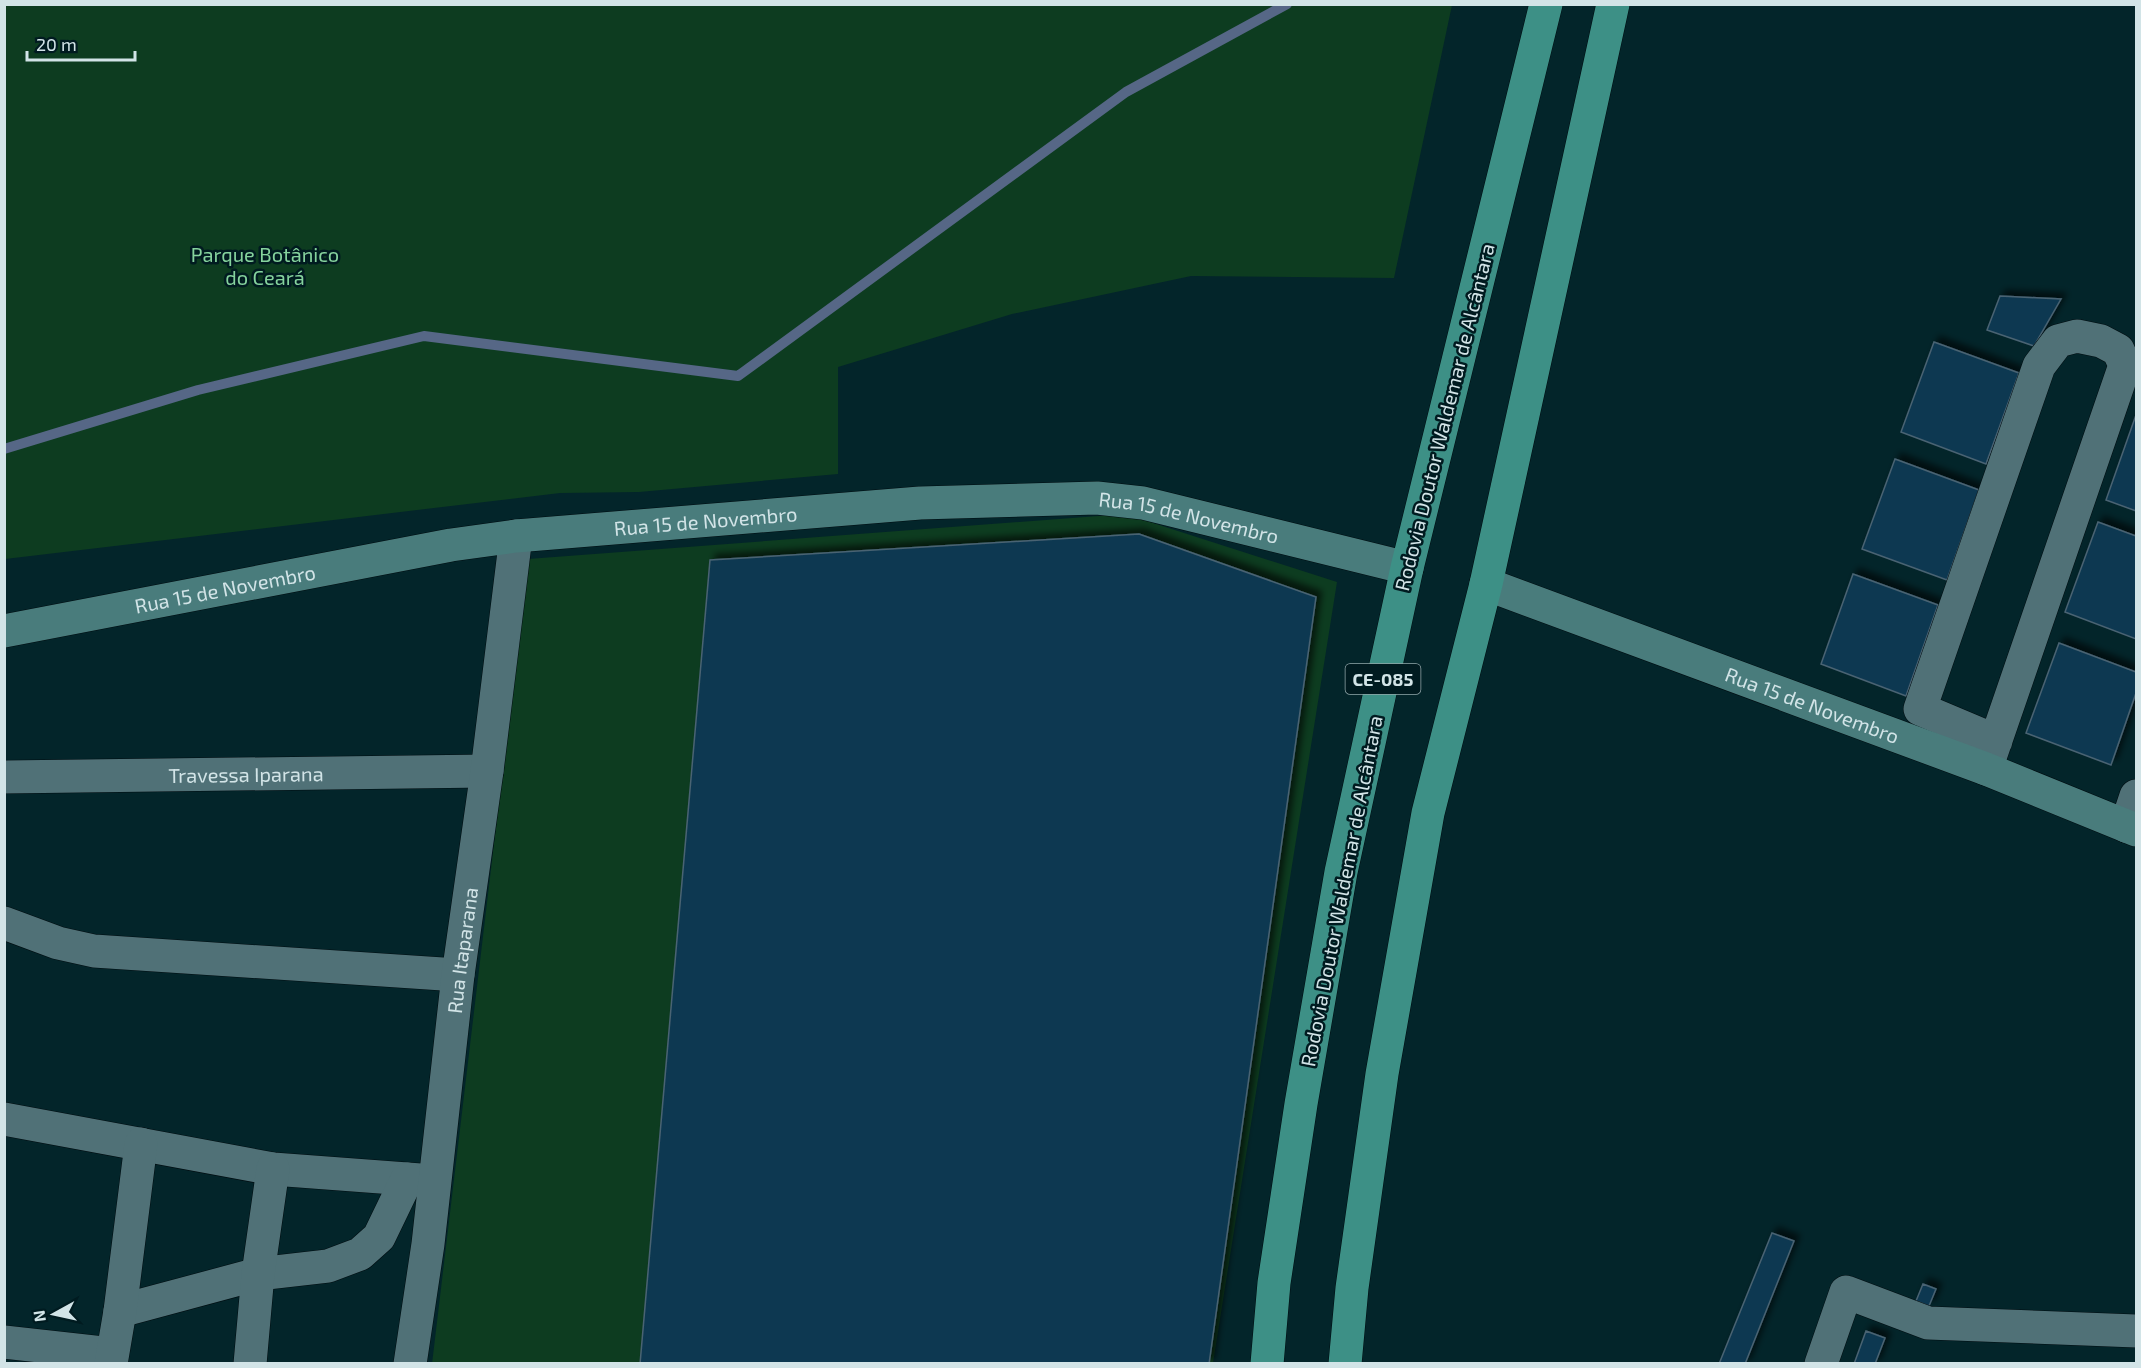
<svg xmlns="http://www.w3.org/2000/svg" width="2141" height="1368" viewBox="0 0 2141 1368" font-family="'Exo 2',sans-serif">
  <defs>
    <filter id="shadow"><feDropShadow dx="5.5" dy="-5.5" stdDeviation="3" flood-color="#0009"/></filter>
  </defs>
  <rect width="100%" height="100%" fill="#03252a"/>
  <path fill="#0d3c20" d="M4,5L5,4L1452,5L1394,278L1191,276L1012,314L838,367V474L639,492L560,493L5,559Z
    M1125,514L1337,582L1213,1363L432,1364L528,559Z"/>
  <g fill="none" stroke-linecap="round" stroke-linejoin="round">
    <path stroke="#566786" stroke-width="10" d="M4,449L198,390L424,336L738,376L1126,92L1287,4"/>
  </g>
  <path fill="#0e3951" stroke="#4a6373" stroke-width="1.5" filter="url(#shadow)" d="M2000,296L2061,299L2034,346L1987,330Z
    M1934,342L2019,373L1986,464L1901,432Z
    M2136,415V511L2106,500Z
    M1895,459L1979,490L1947,580L1862,549Z
    M2098,522L2136,536V639L2065,612Z
    M1139,534L1316,597L1209,1364H640L710,560Z
    M1853,574L1938,605L1906,696L1821,664Z
    M2059,643L2136,672V693L2111,765L2026,733Z
    M1772,1233L1794,1241L1745,1364H1719Z
    M1923,1284L1936,1289L1929,1306L1916,1301Z
    M1866,1331L1885,1338L1875,1364H1854Z"/>
  <g fill="none" stroke-linecap="round" stroke-linejoin="round">
    <defs>
      <g id="minor">
        <path d="M1986,769L2125,365L2118,350L2101,341L2077,336L2058,341L2039,366L1920,709L1996,741"/>
        <path id="s1" d="M4,777L487,771"/>
        <path d="M2126,826L2136,796"/>
        <path d="M4,923L58,943L94,951L458,975"/>
        <path d="M4,1119L273,1169L434,1181"/>
        <path d="M120,1311L258,1274L328,1266L360,1254L379,1237L407,1179"/>
        <path d="M4,1342L112,1354"/>
        <path d="M111,1364L120,1311L141,1144"/>
        <path d="M250,1364L258,1274L273,1169"/>
        <path id="s2" d="M410,1364L428,1244L458,975L487,771L516,536"/>
        <path d="M1821,1364L1846,1292L1928,1323L2136,1331"/>
      </g>
      <g id="secondary">
        <path id="s3" d="M1486,584L1986,769L2136,830"/>
        <path id="s4" d="M4,631L451,545L516,536L920,503L1097,498L1143,503L1407,568"/>
      </g>
      <path id="trunk" d="M1267,1364L1274,1283L1301,1104L1341,872L1407,568L1546,4
        M1345,1364L1352,1288L1382,1074L1428,813L1486,584L1613,4"/>
    </defs>
    <use href="#minor" stroke="#000d11" stroke-width="34"/>
    <use href="#secondary" stroke="#000d11" stroke-width="34"/>
    <use href="#trunk" stroke="#000d11" stroke-width="34"/>
    <use href="#minor" stroke="#507177" stroke-width="33"/>
    <use href="#secondary" stroke="#497c7c" stroke-width="33"/>
    <use href="#trunk" stroke="#3d9086" stroke-width="33"/>
  </g>
  <g text-anchor="middle" dominant-baseline="central" stroke-width="5" stroke-linejoin="round" paint-order="stroke">
    <rect fill="#001b20" stroke="#93a8ab" stroke-width="1.5" x="1345.5" y="664" width="75" height="30" rx="4.5"/>
    <g font-size="18" font-weight="bold" fill="#d2e4e7">
      <text x="1383" y="679">CE-085</text>
    </g>
    <g font-size="20" fill="#85d39d" stroke="#001b20">
      <text x="265" y="254">Parque Botânico<tspan x="265" dy="23">do Ceará</tspan></text>
    </g>
    <g font-size="20" fill="#d2e4e7" stroke="#001b20">
      <text transform="translate(1444 417) rotate(-76)">Rodovia Doutor Waldemar de Alcântara</text>
      <text stroke="none"><textPath href="#s4" startOffset="1197">Rua 15 de Novembro</textPath></text>
      <text stroke="none"><textPath href="#s4" startOffset="711">Rua 15 de Novembro</textPath></text>
      <text stroke="none"><textPath href="#s4" startOffset="225">Rua 15 de Novembro</textPath></text>
      <text stroke="none"><textPath href="#s3" startOffset="348">Rua 15 de Novembro</textPath></text>
      <text stroke="none"><textPath href="#s1" startOffset="242">Travessa Iparana</textPath></text>
      <text transform="translate(1341 891) rotate(-79)">Rodovia Doutor Waldemar de Alcântara</text>
      <text stroke="none"><textPath href="#s2" startOffset="417">Rua Itaparana</textPath></text>
    </g>
  </g>
  <rect width="2141" height="1368" fill="none" stroke="#d2e4e7" stroke-width="12"/>
  <g transform="translate(54 1314) rotate(262)" stroke="#001b20" stroke-width="4.5" paint-order="stroke">
  <path d="M0-4.5L10 22L0 15L-10 22Z" fill="#d2e4e7"/>
  <text y="-9" font-size="16" font-weight="bold" text-anchor="middle" fill="#d2e4e7">N</text>
  </g>
  <path d="M27 51v9h108v-9" fill="none" stroke="#d2e4e7" stroke-width="3"/>
  <text x="36" y="51" font-size="18" fill="#d2e4e7" stroke="#001b20" stroke-width="4.5" paint-order="stroke">20 m</text>
</svg>
